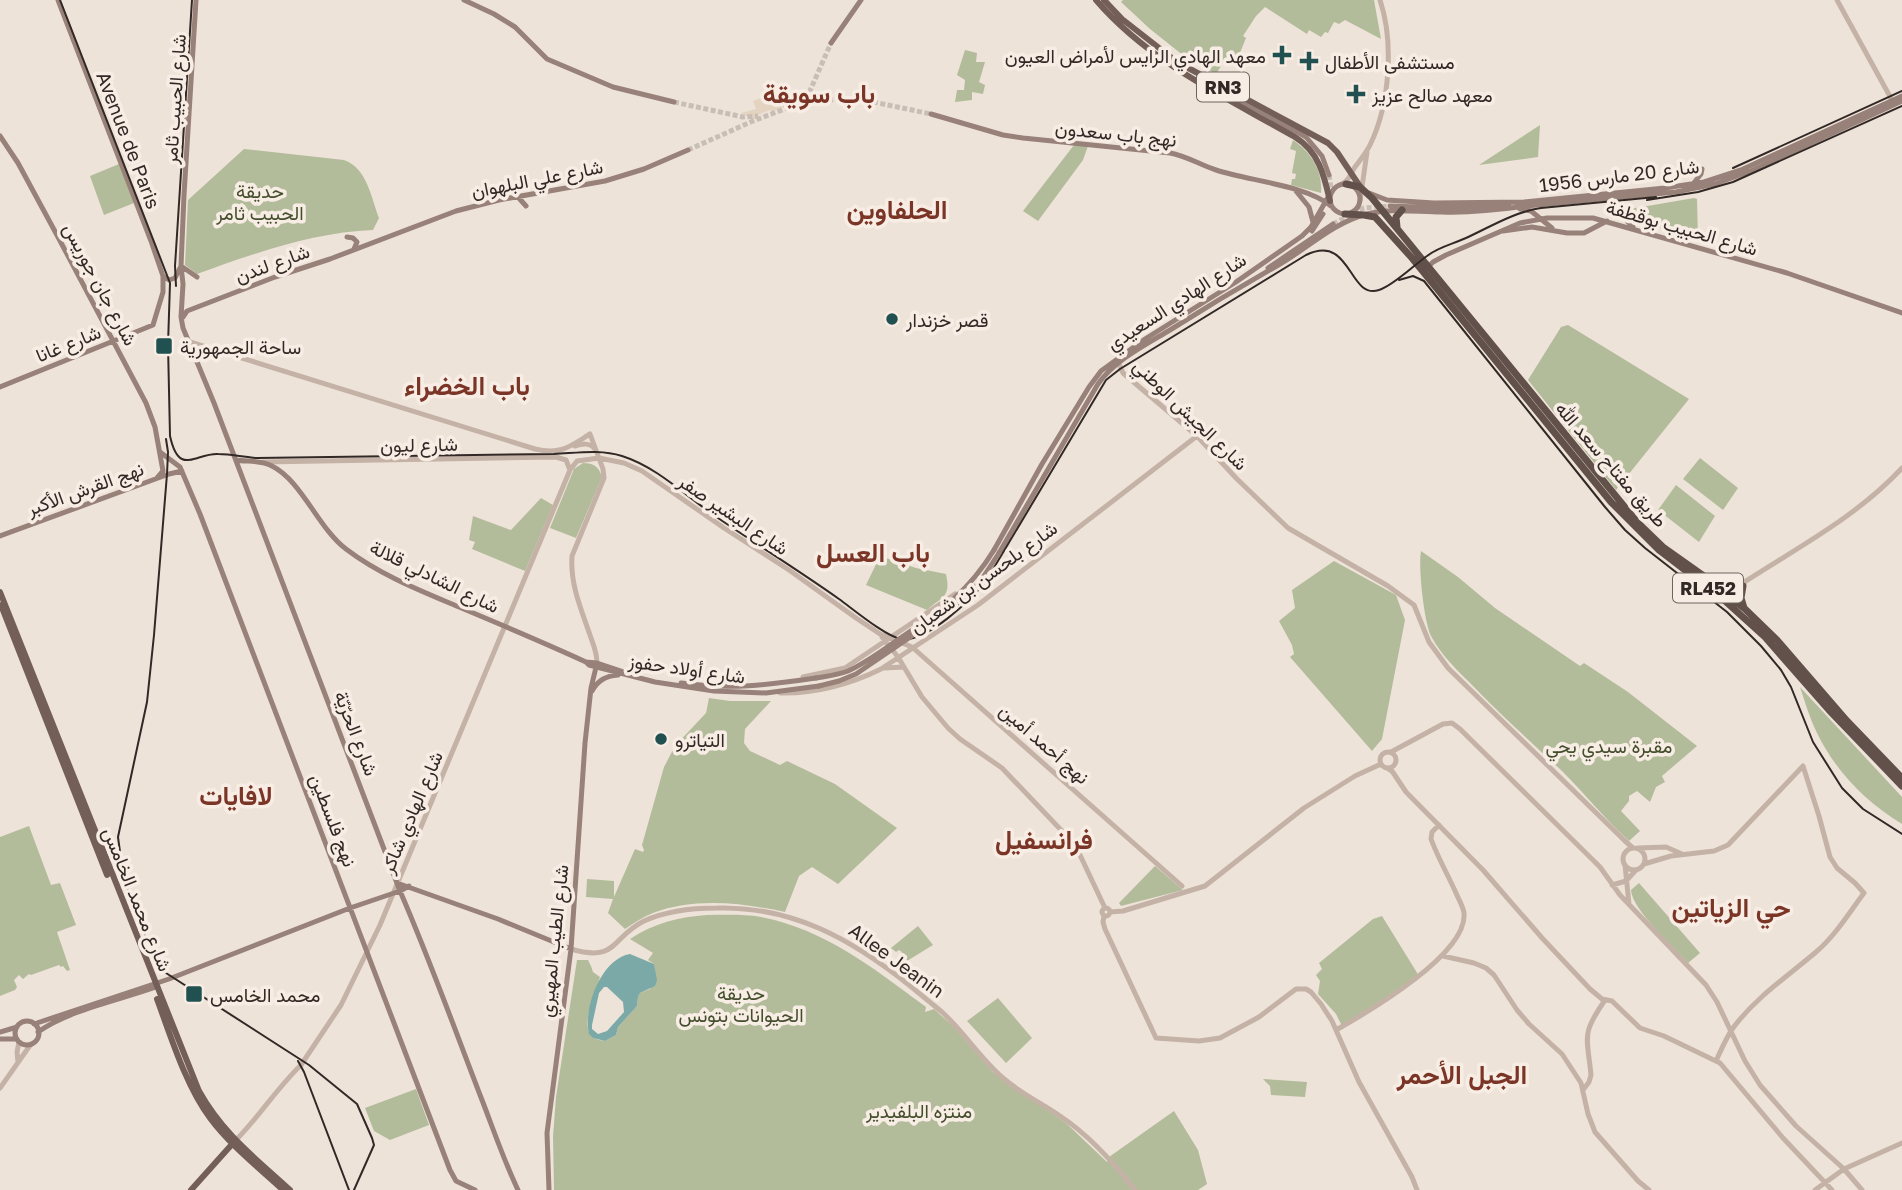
<svg xmlns="http://www.w3.org/2000/svg" width="1902" height="1190" viewBox="0 0 1902 1190" font-family="'Golos Text',Vazirmatn,sans-serif">
  <rect width="100%" height="100%" fill="#eee3d9"/>
  <path fill="#b3bc9a" d="M1123,0H1374L1381,39L1345,20L1339,24L1334,22L1328,33L1325,32L1321,37L1309,30L1307,34L1265,7L1256,16L1243,36L1246,38L1237,60L1228,55L1216,74L1184,56L1150,29L1121,2Z
    M965,50L977,53L976,62H985L979,82L985,85L983,94L972,92V100L955,102L957,90H964L965,80L957,75Z
    M1540,125L1538,157L1479,165Z
    M1293,140C1311,152 1323,171 1321,193L1291,185L1292,179H1295L1296,174L1292,173L1296,151L1290,149Z
    M1074,145L1088,146L1083,160L1038,221L1023,211Z
    M244,149L344,160C367,168 371,197 379,218L373,230C314,232 252,254 197,274L185,265L188,200Z
    M119,164L134,203L104,215L90,176Z
    M1694,198L1697,199L1698,240L1634,220L1630,212V209Z
    M1568,325L1689,399L1616,490L1528,380L1561,327Z
    M1700,458L1738,488L1723,510L1683,479Z
    M583,463C594,463 599,467 602,477L576,538L550,528L574,469Z
    M1676,485L1715,516L1699,542L1658,510Z
    M541,498L553,505L525,571L472,549L475,542L469,540L473,516L511,530Z
    M1421,551L1458,577L1495,608L1580,666L1584,663L1628,692L1697,746L1662,776L1665,782L1656,787L1650,802L1637,791L1629,796V801L1621,811L1640,831L1629,841C1605,819 1585,794 1562,771C1532,743 1501,715 1472,685C1457,670 1441,655 1431,636C1424,621 1418,567 1421,551Z
    M880,556L916,568L946,574C951,597 943,596 927,610L866,585Z
    M1334,561L1396,595L1405,620L1382,739L1372,751L1290,657L1294,654L1292,645L1279,621L1295,608L1292,590Z
    M1800,687L1902,797V824C1866,802 1836,772 1817,733C1810,719 1805,702 1800,687Z
    M709,698L730,701H771L745,729L744,743L750,751L780,765L787,761L835,784L897,828L838,884L812,867L799,876L785,912C743,903 695,897 653,913C643,917 634,923 625,929L608,913L613,899L586,897L587,879L614,881V897L635,849L643,852L644,850L642,845L664,767L675,746L706,713Z
    M29,826L51,885L60,883L76,925L57,932L70,970L67,971L63,966L61,967L59,965L31,975L29,974L23,979L19,975L14,980L17,987L15,990L0,996V837Z
    M1155,866L1183,890L1121,906L1119,903Z
    M1639,883L1700,953L1688,963C1674,947 1632,910 1631,890Z
    M707,915C725,915 744,914 761,917C824,929 872,967 922,1004L926,1007L925,1012L934,1009L953,1026L993,1072L1066,1123L1107,1162L1109,1157L1174,1111L1198,1150L1207,1184L1198,1190H554L553,1136L556,1097L577,960H588L591,966L593,972L600,977C596,990 582,1021 590,1034C593,1039 599,1040 605,1041L616,1035L618,1027L637,1006L638,997L640,993L650,989L655,976L654,964L648,960L653,953L630,939C654,923 679,917 707,915Z
    M1382,916L1419,976L1342,1026L1336,1014L1318,994L1320,981L1316,975L1322,969L1319,963L1373,919Z
    M918,926L933,945L907,961L900,955L902,952L899,950L896,952L891,948Z
    M998,998L1032,1038L1006,1063L967,1021Z
    M1263,1079L1307,1082L1305,1097L1271,1095L1270,1086Z
    M416,1089L429,1125L390,1140L374,1131L365,1108Z"/>
  <path fill="#e5d3c1" d="M787,86L790,94L796,92L797,98L801,100L797,102L795,100L782,105L783,107L772,112L770,110L755,116L756,119H752L741,113L756,109L753,101L763,97L765,88L771,87L778,90Z"/>
  <path fill="#7aa9a8" fill-rule="evenodd" d="M630,954L654,964L657,980L655,986L640,993L638,997L637,1006L618,1027L616,1035L605,1041L593,1038L589,1034C583,1008 601,959 630,954ZM604,987H607L623,1002L624,1012L607,1031L598,1034L592,1029V1025L599,993Z"/>
  <g fill="none" stroke-linecap="round" stroke-linejoin="round">
    <path stroke="#c8beb5" stroke-width="5" stroke-dasharray="5 2.5" stroke-linecap="butt" d="M674,102L743,117L758,116
      M783,106L807,96L809,93L831,43
      M688,150L753,121L803,102L819,100L859,99L931,114
      M1329,175L1332,194
      M1333,224L1364,208L1390,206"/>
    <path stroke="#c5b2a6" stroke-width="5" d="M1837,0L1893,102
      M1342,184C1350,180 1350,174 1355,167C1360,160 1366,153 1370,145C1390,104 1394,42 1380,0
      M1360,201L1367,152
      M190,342L535,449C561,455 569,447 590,434L603,469L604,478L572,556C570,584 581,609 590,635C593,644 597,652 597,663
      M1118,362L1123,373L1197,436L1236,478L1288,528L1388,586L1414,605L1429,642L1448,668L1625,841L1633,848
      M575,446C582,444 589,442 595,449
      M263,462L556,457L566,460L570,470
      M1726,594C1785,554 1853,521 1902,468
      M882,637L898,657L922,697L948,728L960,739L1002,768L1062,831L1080,855L1105,908
      M884,668L904,667
      M803,677L845,668L955,594
      M780,693C814,694 851,684 881,669L978,605L1197,436
      M1380 760a8 8 0 1 1 16 0a8 8 0 1 1-16 0Z
      M1391,752L1443,724L1452,723L1460,729L1600,867L1620,895L1706,985L1717,1002L1745,1061L1760,1085L1796,1126L1844,1169L1862,1190
      M1387,768L1392,771L1406,792L1483,870L1543,939L1590,989L1602,999L1612,1001L1640,1028L1664,1036L1720,1063L1783,1138L1832,1190
      M1623 859a11 11 0 1 1 22 0a11 11 0 1 1-22 0Z
      M1638,848L1666,847L1682,854
      M1644,864L1671,856L1714,851L1728,845L1803,766L1819,816L1830,857L1837,868L1855,883L1864,893C1849,913 1835,936 1816,952C1788,976 1756,997 1733,1028C1726,1038 1721,1050 1716,1061
      M1625,865L1629,904
      M1612,885L1626,881L1636,870
      M1102 912a4 4 0 1 1 8 0a4 4 0 1 1-8 0Z
      M1110,912L1123,911L1205,886L1304,808L1355,776L1381,764
      M1104,916L1103,922L1105,929L1156,1038L1199,1041L1220,1038L1259,1017L1296,989H1306L1311,992L1321,1004L1332,1021L1359,1082L1412,1177L1417,1190
      M571,949C618,963 611,937 644,921C666,911 693,908 717,908C793,906 851,939 909,985C920,994 931,1003 942,1012C964,1032 980,1058 1003,1078C1020,1093 1041,1103 1060,1116C1089,1135 1114,1163 1135,1190
      M1443,956L1474,963L1486,968L1494,975L1517,1010L1529,1024L1562,1054L1581,1083L1588,1114L1595,1132L1638,1181L1649,1190
      M1336,1030C1368,1012 1468,954 1464,913C1463,906 1459,900 1456,893C1448,875 1438,858 1431,839L1432,832L1439,825
      M18,1062L17,1052L19,1042
      M0,1088L31,1044
      M1583,1090L1589,1082L1591,1075C1587,1035 1581,1035 1605,1000
      M235,1141C259,1117 277,1088 301,1065L341,1005L380,925L570,470L577,461L599,458L624,463L642,471L724,528L789,570L856,618L880,634L912,647L1182,886
      M1815,1190L1844,1169L1902,1143"/>
    <path stroke="#988178" stroke-width="5" d="M196,0L184,195L181,266L183,284L181,317L183,328L214,403L400,891C430,960 455,1030 482,1100C494,1131 504,1161 518,1190
      M464,0L494,14L515,27L547,59L613,87L674,102
      M831,43L861,0
      M1202,79L1306,137L1322,156L1329,175
      M931,114L1003,135L1023,138L1170,153C1187,156 1200,165 1216,170C1249,181 1306,185 1331,206
      M0,136L18,163L58,237L146,403L155,427L163,471L157,478
      M1330 199a15 15 0 1 1 30 0a15 15 0 1 1-30 0Z
      M1693,184L1701,174L1702,169
      M1296,191L1309,207L1313,222
      M1369,193L1387,200L1434,203L1524,202L1665,188L1704,182L1741,170L1902,96
      M517,196L526,206
      M1390,206L1447,208L1509,206
      M1526,206L1676,192L1715,184L1751,171L1902,101
      M1627,208L1625,211L1626,220L1633,227
      M1520,209L1531,211L1552,228
      M1312,231L1323,214
      M1503,231L1532,227L1567,233H1584L1607,221
      M347,237L353,238L357,242L354,249
      M1268,268L1333,224
      M1427,268L1433,262L1446,255L1520,223L1547,218H1593L1787,273L1902,313
      M163,276L169,280L175,278L181,266L197,277
      M183,317L187,311L275,277L330,259L456,211L499,200L605,181L644,169L688,150
      M0,387L153,325L163,292V276L151,241L58,0
      M160,452L180,467L200,514L450,1170L456,1181L475,1190
      M236,460C248,462 261,460 272,466C302,481 318,528 346,549C380,575 421,591 459,607C502,625 545,643 586,662L589,665L655,682L714,691L766,693L819,686
      M0,536L169,474L182,471
      M994,550L1042,464L1089,387L1101,371L1145,339L1236,282L1302,236L1311,227L1331,192
      M999,553L1098,384C1115,360 1145,345 1170,330C1205,308 1240,287 1275,267C1306,250 1332,223 1367,214C1392,208 1416,212 1442,212C1470,213 1498,210 1526,206
      M586,662L597,663L624,672
      M681,683C730,690 768,685 816,678
      M592,691C598,680 606,676 618,675
      M397,883L498,919L571,949
      M15 1033a12 12 0 1 1 24 0a12 12 0 1 1-24 0Z
      M34,1024L169,979L350,908L400,891L409,886
      M0,1032L17,1027
      M38,1032C69,1010 120,1000 156,987
      M0,1039H17
      M549,1190L547,1133L571,949L585,743L591,688L597,663"/>
    <path stroke="#735f58" stroke-width="6" d="M1096,0C1149,62 1225,97 1295,137C1319,152 1324,175 1330,201
      M1104,0L1122,19L1177,62L1328,143L1337,152L1361,188
      M0,592L199,1091C223,1134 254,1157 290,1190
      M1,605L107,875
      M157,999C171,1037 186,1086 210,1118C230,1145 258,1167 283,1190
      M191,1190L234,1142"/>
    <path stroke="#62514b" stroke-width="7" d="M1346,184L1360,187L1372,198L1637,522L1663,547L1711,581L1745,609L1777,640L1847,721L1902,778
      M1345,214L1364,215L1375,217L1412,258L1611,502L1659,550L1724,600L1765,637L1829,710L1902,786
      M1397,227L1396,217L1402,210
      M1715,582L1739,585
      M1743,586L1741,598L1744,608"/>
    <path stroke="#322926" stroke-width="2" d="M60,0L170,283L168,345L170,436C179,477 195,453 218,454C231,454 244,457 257,458L554,454C577,453 600,449 622,456C657,467 686,496 715,516C756,544 798,570 839,599C853,609 885,636 901,639C926,643 971,600 986,581L1106,380L1120,369L1306,255C1352,233 1348,300 1379,290C1393,286 1414,265 1427,256C1438,247 1453,244 1466,238C1490,227 1514,212 1541,208L1656,197
      M1733,168L1902,91
      M1647,200L1698,192L1733,182L1902,106
      M1399,280L1413,276L1424,281L1605,507L1625,530L1645,548L1727,612L1761,646L1781,670L1791,687L1813,742L1842,788L1863,809L1902,834
      M176,286L175,266L192,0
      M166,439L168,452L167,474L154,635L147,702L118,837L122,867L129,894L151,950L158,964L166,973L309,1065L357,1104L372,1138L374,1145L354,1190
      M298,1061L304,1072L349,1190"/>
    <path stroke="#988178" stroke-width="5" d="M816,678C827,676 838,675 848,671C866,663 883,650 899,639C940,611 967,594 994,550
      M819,686L839,681L856,674L950,610L980,582L999,553"/>
  </g>
  <g fill="#205050" stroke="#f7ede4" stroke-width="2.5">
    <path d="M1278.5 44.5h7v7h7v7h-7v7h-7v-7h-7v-7h7z"/>
    <path d="M1305.5 50.5h7v7h7v7h-7v7h-7v-7h-7v-7h7z"/>
    <path d="M1352.5 83.5h7v7h7v7h-7v7h-7v-7h-7v-7h7z"/>
    <circle cx="892" cy="319" r="7"/>
    <rect x="155" y="337" width="18" height="18" rx="3.5"/>
    <circle cx="661" cy="739" r="7"/>
    <rect x="185" y="985" width="18" height="18" rx="3.5"/>
  </g>
  <g text-anchor="middle" dominant-baseline="central" stroke-width="7" stroke-linejoin="round" paint-order="stroke">
    <g fill="#f7ede4" stroke="#6d645f" stroke-width="2">
      <rect x="1197" y="72.5" width="52" height="29" rx="5"/>
      <rect x="1673" y="573.5" width="70" height="29" rx="5"/>
    </g>
    <g font-size="18" font-weight="bold" fill="#322926">
      <text x="1223" y="87">RN3</text>
      <text x="1708" y="588">RL452</text>
    </g>
    <g font-size="19" fill="#322926" stroke="#f7ede4" text-anchor="start">
      <text x="1266" y="55" text-anchor="end">معهد الهادي الرايس لأمراض العيون</text>
      <text x="1325" y="61">مستشفى الأطفال</text>
      <text x="1372" y="94">معهد صالح عزيز</text>
      <text x="906" y="319">قصر خزندار</text>
      <text x="180" y="346">ساحة الجمهورية</text>
      <text x="675" y="739">التياترو</text>
      <text x="210" y="994">محمد الخامس</text>
    </g>
    <g font-size="19" fill="#322926" stroke="#f7ede4">
      <text transform="translate(174 99) rotate(-86)">شارع الحبيب ثامر</text>
      <text transform="translate(1116 133) rotate(6)">نهج باب سعدون</text>
      <text transform="translate(129 140) rotate(69)">Avenue de Paris</text>
      <text transform="translate(1619 175) rotate(-7)">شارع 20 مارس 1956</text>
      <text transform="translate(537 178) rotate(-11)">شارع علي البلهوان</text>
      <text transform="translate(1682 227) rotate(16)">شارع الحبيب بوقطفة</text>
      <text transform="translate(272 263) rotate(-20)">شارع لندن</text>
      <text transform="translate(101 284) rotate(62)">شارع جان جوريس</text>
      <text transform="translate(1176 301) rotate(-33)">شارع الهادي السعيدي</text>
      <text transform="translate(68 343) rotate(-22)">شارع غانا</text>
      <text transform="translate(1191 414) rotate(44)">شارع الجيش الوطني</text>
      <text transform="translate(419 444) rotate(-1)">شارع ليون</text>
      <text transform="translate(1612 464) rotate(49)">طريق مفتاح سعد الله</text>
      <text transform="translate(85 488) rotate(-20)">نهج القرش الأكبر</text>
      <text transform="translate(734 514) rotate(34)">شارع البشير صفر</text>
      <text transform="translate(435 576) rotate(26)">شارع الشادلي قلالة</text>
      <text transform="translate(983 577) rotate(-36)">شارع بلحسن بن شعبان</text>
      <text transform="translate(687 668) rotate(8)">شارع أولاد حفوز</text>
      <text transform="translate(357 733) rotate(69)">شارع الحرّيّة</text>
      <text transform="translate(1045 743) rotate(41)">نهج أحمد أمين</text>
      <text transform="translate(411 812) rotate(-67)">شارع الهادي شاكر</text>
      <text transform="translate(334 820) rotate(69)">نهج فلسطين</text>
      <text transform="translate(138 899) rotate(68)">شارع محمد الخامس</text>
      <text transform="translate(553 941) rotate(-84)">شارع الطيب المهيري</text>
      <text transform="translate(897 960) rotate(36)">Allee Jeanin</text>
    </g>
    <g font-size="19" fill="#444e2c" stroke="#f7ede4">
      <text x="260" y="190">حديقة<tspan x="260" dy="22">الحبيب ثامر</tspan></text>
      <text x="1609" y="745">مقبرة سيدي يحي</text>
      <text x="741" y="992">حديقة<tspan x="741" dy="22">الحيوانات بتونس</tspan></text>
      <text x="919" y="1110">منتزه البلفيدير</text>
    </g>
    <g font-size="26" font-weight="bold" fill="#7a3526" stroke="#f7ede4">
      <text x="819" y="93">باب سويقة</text>
      <text x="897" y="209">الحلفاوين</text>
      <text x="467" y="385">باب الخضراء</text>
      <text x="873" y="552">باب العسل</text>
      <text x="236" y="795">لافايات</text>
      <text x="1044" y="839">فرانسفيل</text>
      <text x="1731" y="907">حي الزياتين</text>
      <text x="1462" y="1074">الجبل الأحمر</text>
    </g>
  </g>
</svg>
